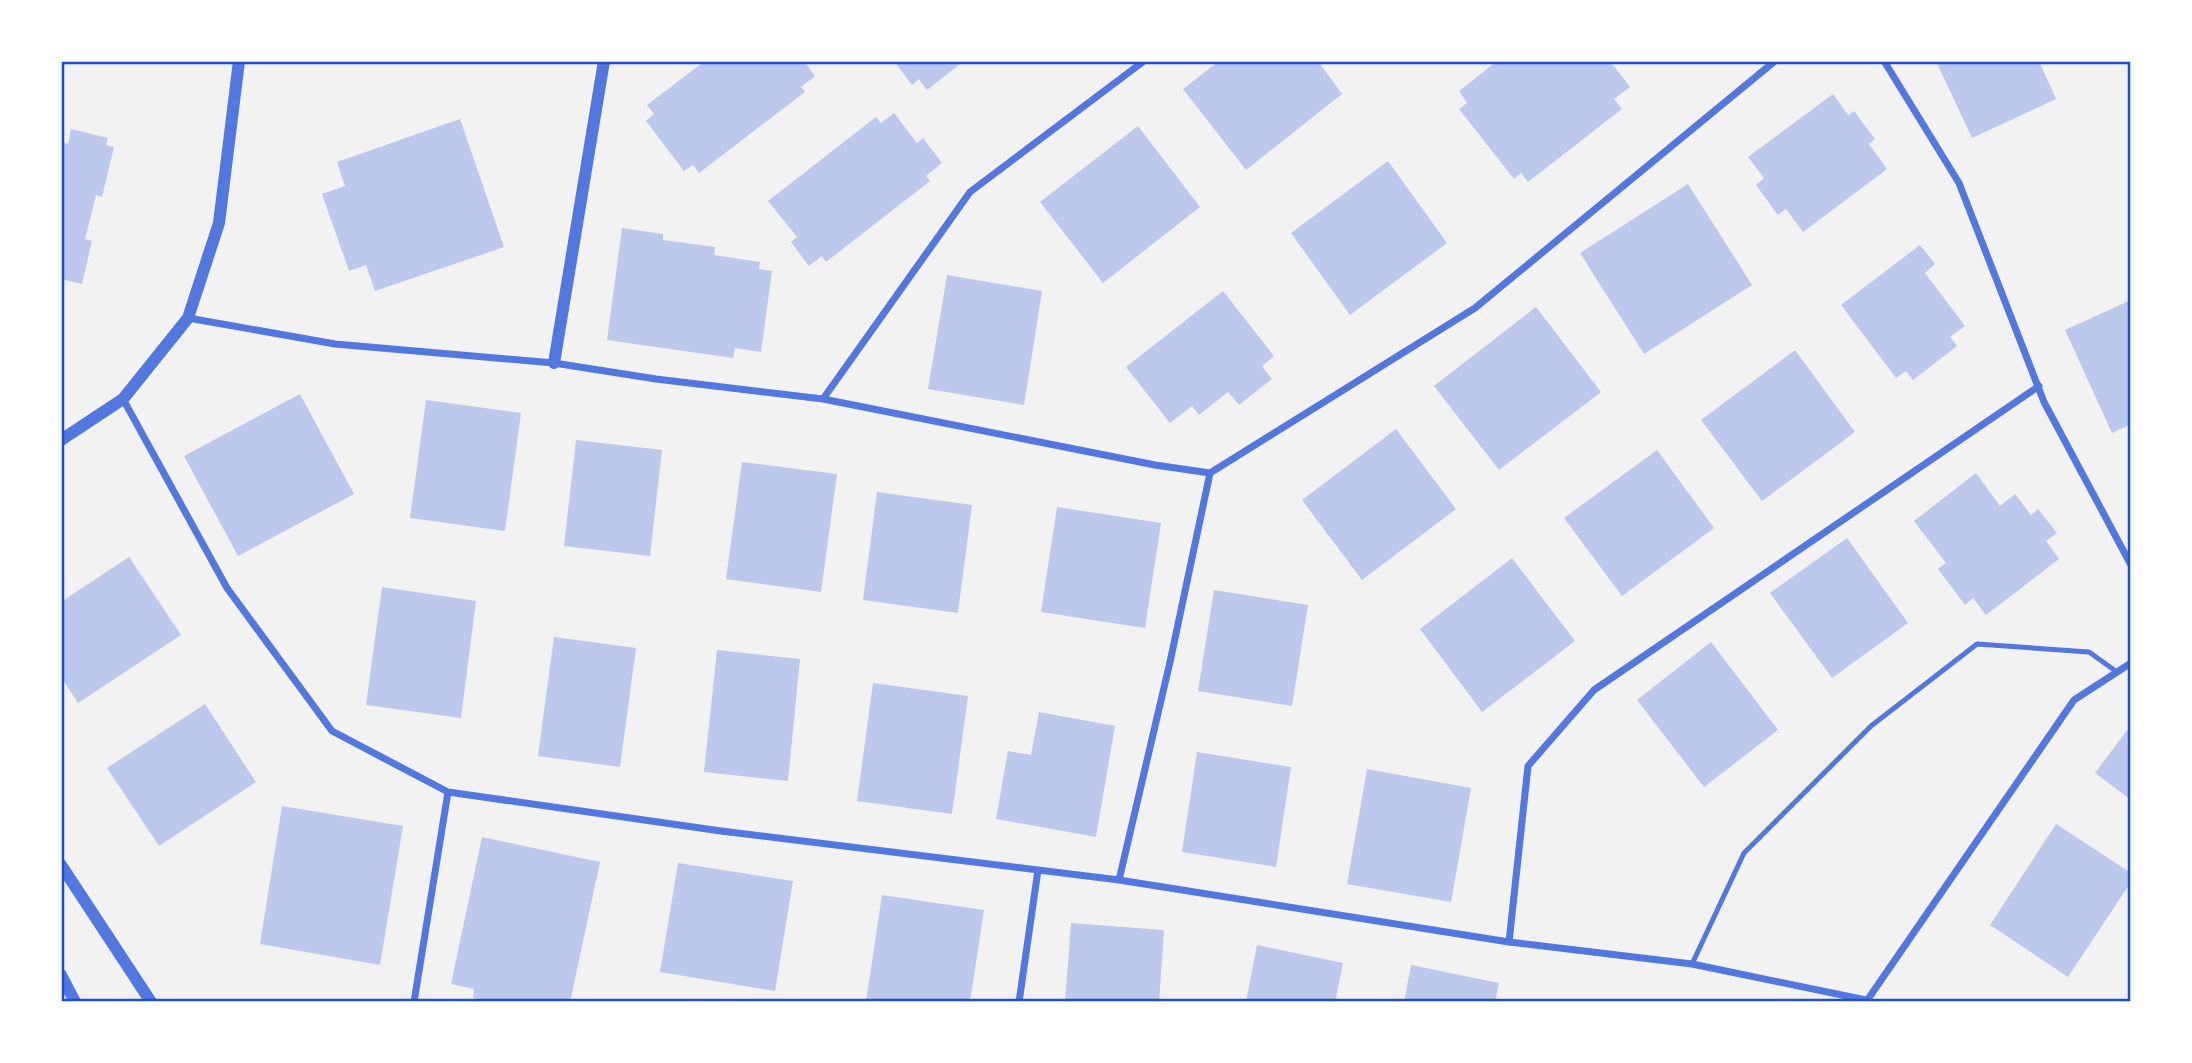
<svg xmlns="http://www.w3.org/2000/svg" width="2192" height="1063" viewBox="0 0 2192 1063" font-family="Cabin,sans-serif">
  <rect width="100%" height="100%" fill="#f2f2f2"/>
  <path fill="#bdc9ec" d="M705,61H804L815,76L801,87L805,92L699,173L693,165L684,171L646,121L654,114L647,105Z
    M894,61H964L927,90L919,79L912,85Z
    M1219,61H1318L1342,94L1246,170L1183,89Z
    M1497,61H1610L1630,87L1614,99L1622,109L1528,182L1521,173L1514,179L1459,109L1467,103L1459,91Z
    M1936,61H2039L2056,99L1972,138Z
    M1833,94L1848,115L1854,111L1875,139L1869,144L1887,169L1803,232L1786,209L1778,215L1756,185L1764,178L1748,157Z
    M894,113L917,143L923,138L942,163L926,176L930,181L826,262L822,256L809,266L791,242L797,237L768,201L876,117L881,123Z
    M460,119L504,247L375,291L366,265L349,271L322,194L345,186L337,162Z
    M1138,126L1200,207L1103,283L1040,202Z
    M71,129L108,138L106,145L114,147L102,197L96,195L85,239L92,241L82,284L61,279V142L68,144Z
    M1388,161L1447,243L1350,315L1291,233Z
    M1688,184L1752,285L1644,354L1580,253Z
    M622,228L663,234V240L715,247L714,255L760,262L759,269L772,271L761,352L735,348L733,358L607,340Z
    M1920,245L1935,264L1925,273L1965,326L1950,337L1957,346L1913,380L1906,371L1896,378L1841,305Z
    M947,275L1042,291L1024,405L928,389Z
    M1223,291L1274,356L1262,366L1272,379L1239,405L1228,392L1199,415L1192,406L1170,423L1126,367Z
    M2131,300V424L2112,433L2065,330Z
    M1536,307L1601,392L1499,470L1434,386Z
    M1795,350L1855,432L1762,501L1701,420Z
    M300,394L354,494L238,556L184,456Z
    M426,400L521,413L505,531L410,518Z
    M1396,429L1456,509L1362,580L1302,500Z
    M576,440L662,450L650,556L564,546Z
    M1657,450L1714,528L1622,596L1564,518Z
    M742,462L837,474L821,592L726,579Z
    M1976,473L2000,506L2015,494L2031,515L2038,509L2057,533L2046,541L2059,559L1986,615L1973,598L1965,605L1938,569L1946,563L1914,521Z
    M877,492L972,505L958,613L863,600Z
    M1057,507L1161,523L1145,628L1041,612Z
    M1847,538L1908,623L1832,678L1770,593Z
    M129,557L181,635L78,703L61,677V602Z
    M1512,558L1575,641L1482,712L1420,629Z
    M382,587L476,601L461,718L366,705Z
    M1214,590L1308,605L1292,706L1198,691Z
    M554,637L636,648L620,767L538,756Z
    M1711,642L1778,730L1704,787L1637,700Z
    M717,650L800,659L788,781L704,772Z
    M873,683L968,696L952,814L857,801Z
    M205,704L256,782L159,846L107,768Z
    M1039,712L1115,726L1096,837L996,819L1008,751L1031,755Z
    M2131,725V800L2095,773Z
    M1197,752L1291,767L1276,867L1182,852Z
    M1367,769L1471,788L1451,902L1347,884Z
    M282,806L403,826L380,965L260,944Z
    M2056,824L2131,873V882L2068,977L1990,925Z
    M482,837L600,862L570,1002H488L473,998L474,989L451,984Z
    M678,863L793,881L775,991L660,972Z
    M882,895L984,910L970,1002H866Z
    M1071,923L1164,930L1159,1002H1065Z
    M1257,945L1343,963L1335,1002H1246Z
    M1411,965L1499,983L1495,1002H1404Z"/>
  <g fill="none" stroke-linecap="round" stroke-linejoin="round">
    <path stroke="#5277de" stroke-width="5" d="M1692,964L1744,853L1871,726L1977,644L2089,652L2117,672"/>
    <path stroke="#5277de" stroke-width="7" d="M1884,61L1959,183L2044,402L2131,565
      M188,318L335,344L554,363L656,379L823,399L1155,465L1210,473L1475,308L1775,61
      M123,399L227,588L332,731L448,792L721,831L1119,880L1509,942L1692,964L1866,1000
      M823,399L970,192L1144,61
      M1119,880L1170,662L1210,473
      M1509,942L1528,766L1594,690L2039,386
      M414,1002L448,792
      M1019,1002L1038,870
      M1866,1002L2074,700L2131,663"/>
    <path stroke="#5277de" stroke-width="12" d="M554,363L604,61
      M61,440L123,399L188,318L219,223L239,61
      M61,865L151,1002
      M61,975L75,1002"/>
  </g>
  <rect width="2192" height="1063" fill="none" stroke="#ffffff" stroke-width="126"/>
  <rect x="63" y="63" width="2066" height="937" fill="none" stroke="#1d4ed8" stroke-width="2.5"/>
</svg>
